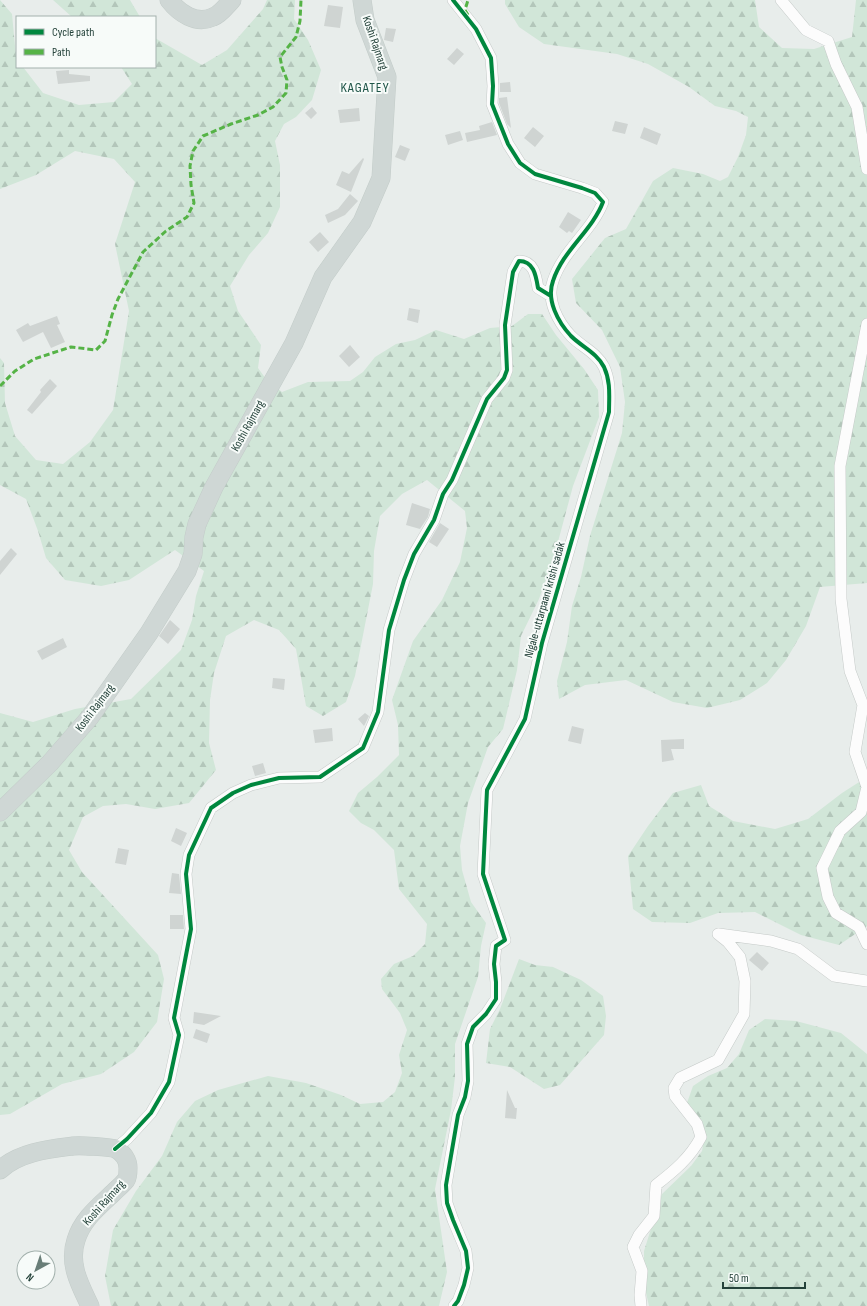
<svg xmlns="http://www.w3.org/2000/svg" width="867" height="1306" viewBox="0 0 867 1306" font-family="'Sofia Sans Condensed',sans-serif">
  <defs>
    <pattern id="forest-firs" width="22" height="20" patternUnits="userSpaceOnUse"><rect width="22" height="20" fill="#d1e6d8"/><path d="M5 1l3.5 6h-7zM16 11l3.5 6h-7z" fill="#b3c6ba"/></pattern>
  </defs>
  <rect width="100%" height="100%" fill="#e8edeb"/>
  <path fill="url(#forest-firs)" d="M0,0L12,14L17,67H23L43,93L79,105L114,102L132,84L121,67H155V38L202,65L227,50L263,9L267,0H295L294,19L308,40L321,70L312,100L296,117L284,124L275,141L280,165V207L268,233L249,255L230,286L238,311L261,345L258,368L266,379L282,392L308,382L350,381L363,372L375,357L396,344L415,340L436,330L464,339L490,328L512,326L528,314H542L556,335L584,369L598,390L599,417L573,486L555,553L539,599L521,636L517,670L503,729L488,747L468,803L460,846L462,870L471,902L486,923L481,946L478,977L455,1044V1077L451,1110L435,1189L447,1272L439,1306H111L105,1276L113,1230L136,1191L162,1156L177,1122L195,1101L218,1090L268,1076L306,1083L341,1095L360,1104L383,1102L395,1092L402,1073L399,1055L407,1030L400,1013L382,989L381,979L394,964L413,956L425,944L427,924L399,889L394,850L374,830L361,823L349,811L358,793L377,777L399,755L398,725L392,700L413,641L442,600L460,562L467,528L465,511L427,480L402,494L380,516L374,551L373,584L355,676L346,702L323,716L306,706L296,649L279,630L254,620L226,636L214,673L210,700L209,743L216,770L189,803L155,809L126,804L103,806L83,817L69,850L82,872L158,955L164,979L157,1022L134,1052L101,1074L62,1084L10,1114L0,1115V713L33,722L75,709L131,699L181,650L192,620L196,596L204,571L175,550L129,580L101,586L65,580L46,558L38,531L26,499L0,485V358L4,363L5,403L15,436L36,460L63,464L90,442L113,410L129,311L115,244L135,182L114,159L75,151L36,175L0,189Z
    M53,0H130L140,17H72Z
    M505,0H755L759,27L782,48L814,49L852,37L856,0H867V583L820,587L806,626L786,660L767,683L740,700L707,708L673,702L626,680L585,685L559,699L557,681L567,642L572,606L581,577L590,536L622,433L625,402L620,367L602,330L576,303L572,279L605,238L626,229L653,181L673,168L703,174L720,181L728,177L738,157L746,135L748,117L736,111L715,106L689,87L648,64L617,54L544,44L519,27L505,4Z
    M867,777V926L839,945L801,935L755,912L718,913L690,923L652,922L633,909L628,856L648,826L673,793L701,785L709,806L733,821L775,829L808,819L842,793Z
    M519,959L535,965L553,967L581,980L603,996L606,1016L604,1035L560,1085L544,1089L510,1067L486,1063L490,1029L500,1009Z
    M765,1019L796,1021L841,1033L867,1054V1306H649L644,1284V1251L662,1194L691,1166L702,1151L704,1140L687,1103L693,1086L708,1076L727,1068L739,1054L749,1030Z"/>
  <path fill="#cfd4d2" d="M328,5L343,7L340,28L324,26Z
    M386,28L396,29L393,42L384,40Z
    M457,48L464,54L454,65L447,59Z
    M69,70V74L90,76V81L58,84L56,71Z
    M510,82L511,92H500V83Z
    M507,97L511,128L507,124L499,103V98Z
    M312,107L317,113L311,119L305,113Z
    M359,108L360,121L340,123L338,110Z
    M615,121L628,124L625,134L612,131Z
    M492,122L497,135L467,142L465,133L480,130L479,126Z
    M533,127L544,136L535,147L524,138Z
    M644,127L661,134L657,145L640,138Z
    M460,131L463,140L448,145L445,135Z
    M400,145L410,149L405,161L395,157Z
    M363,158L364,159L351,192L336,185L342,171L349,174Z
    M350,194L358,201L345,215L328,223L325,215L338,209Z
    M568,212L581,220L572,233L569,231L567,233L559,227Z
    M320,232L329,242L318,252L309,242Z
    M409,308L420,310L418,323L407,320Z
    M57,316L60,324L57,325L65,342L51,348L43,332L23,342L16,330L28,323L30,326Z
    M350,345L360,357L349,367L339,356Z
    M50,379L57,386L32,414L27,410L41,392L40,390Z
    M412,503L430,509L428,517L420,529L406,525Z
    M440,523L449,529L437,547L429,542Z
    M11,548L17,554L0,575V561Z
    M170,620L180,629L168,644L159,636Z
    M63,638L67,647L42,660L37,651Z
    M273,678L285,679L284,690L272,688Z
    M365,713L369,716L364,726L358,719Z
    M572,726L584,729L581,744L568,741Z
    M332,728L333,741L315,743L313,730Z
    M684,739V749H671L674,760L662,762L661,740Z
    M263,763L266,773L255,776L252,766Z
    M176,828L187,833L181,846L171,841Z
    M118,848L129,850L126,865L115,863Z
    M172,873L179,874L181,894L169,893Z
    M170,915H183L184,929H170Z
    M757,952L769,963L762,971L749,960Z
    M194,1012L221,1016L204,1025L193,1023Z
    M196,1029L210,1034L207,1043L193,1038Z
    M507,1090L515,1108H517L516,1119L505,1118Z"/>
  <g fill="none" stroke-linecap="round" stroke-linejoin="round">
    <defs>
      <path id="street" d="M453,0L476,29L491,58L493,86L492,104L508,144L520,163L535,174L582,188L595,193L603,202C592,231 563,250 553,281C546,300 558,322 571,336C582,347 597,353 604,367C611,382 609,397 609,412L542,643L525,719L487,790L483,874L505,940L496,946L494,964L496,982V999L486,1014L473,1027L467,1044L468,1081L465,1097L458,1115L446,1185L447,1203L453,1220L466,1251L468,1268L464,1285L458,1301L454,1306
        M781,0L806,30L828,41L836,64L857,107L867,169
        M867,324L840,466L841,599L850,671L863,705L855,752L867,787L861,812L840,831L822,868L828,897L836,913L859,927L867,944
        M719,934L771,941L798,949L834,976L867,981
        M115,1149L127,1139L151,1113L169,1082L179,1035L174,1018L191,929L186,874L189,855L211,808L233,793L251,785L279,778L320,777L363,748L378,712L389,630L404,580L414,554L434,520L443,494L452,480L487,399L504,378L507,370L505,325L513,272L519,261C534,261 536,276 538,288L551,296
        M641,1306L640,1295L642,1271L633,1247L639,1235L654,1216L656,1185C674,1171 690,1158 701,1137L697,1124L675,1096L674,1088L680,1078L718,1060L744,1014L745,981L740,957L728,942L718,934"/>
      <path id="primary" d="M169,0C179,13 196,25 213,17C221,14 226,6 232,0
        M0,812L50,763L90,717L149,633L187,571L193,554L194,537L197,524L214,487L294,343L323,277L362,222L381,178L387,77L365,20L362,0
        M0,1170C19,1152 49,1149 73,1146C80,1145 110,1147 116,1149C123,1153 128,1160 128,1168C128,1172 128,1177 126,1180C122,1185 117,1189 113,1193C98,1207 82,1220 76,1240C68,1264 80,1285 90,1306"/>
    </defs>
    <use href="#street" stroke="#c5cac8" stroke-width="12"/>
    <use href="#primary" stroke="#c3ccc9" stroke-width="19"/>
    <use href="#street" stroke="#fcfcfc" stroke-width="11"/>
    <use href="#primary" stroke="#cfd7d5" stroke-width="18"/>
    <path stroke="#55b346" stroke-width="3" stroke-dasharray="6 3" stroke-linecap="butt" d="M468,15L465,10L468,0
      M0,386L15,371L34,359L71,347L96,350L105,341L112,315L118,299L143,252L166,231L187,217L194,203L191,185L190,166L193,151L203,136L231,124L258,115L273,107L286,93L287,80L282,67L280,57L296,37L300,21L301,0"/>
    <defs>
      <path id="cycleway" d="M453,0L476,29L491,58L493,86L492,104L508,144L520,163L535,174L582,188L595,193L603,202C592,231 563,250 553,281C546,300 558,322 571,336C582,347 597,353 604,367C611,382 609,397 609,412L542,643L525,719L487,790L483,874L505,940L496,946L494,964L496,982V999L486,1014L473,1027L467,1044L468,1081L465,1097L458,1115L446,1185L447,1203L453,1220L466,1251L468,1268L464,1285L458,1301L454,1306
        M115,1149L127,1139L151,1113L169,1082L179,1035L174,1018L191,929L186,874L189,855L211,808L233,793L251,785L279,778L320,777L363,748L378,712L389,630L404,580L414,554L434,520L443,494L452,480L487,399L504,378L507,370L505,325L513,272L519,261C534,261 536,276 538,288L551,296"/>
    </defs>
    <use href="#cycleway" stroke="#f7fbf9" stroke-width="6"/>
    <use href="#cycleway" stroke="#00873e" stroke-width="4"/>
  </g>
  <g text-anchor="middle" dominant-baseline="central" stroke-width="4" stroke-linejoin="round" paint-order="stroke">
    <g font-size="12" fill="#24423a" stroke="#f7fbf9">
      <text transform="translate(375 43) rotate(71)">Koshi Rajmarg</text>
      <text transform="translate(248 426) rotate(-61)">Koshi Rajmarg</text>
      <text transform="translate(545 600) rotate(-74)">Nigale-uttarpaani krishi sadak</text>
      <text transform="translate(95 708) rotate(-53)">Koshi Rajmarg</text>
      <text transform="translate(104 1203) rotate(-48)">Koshi Rajmarg</text>
    </g>
    <g font-size="14" letter-spacing="1" fill="#1f5548" stroke="#f7fbf9">
      <text x="365" y="87">KAGATEY</text>
    </g>
  </g>
  <rect x="16" y="16" width="140" height="52" fill="#f7fbf9" stroke="#a3b1ad"/>
  <rect x="24" y="29" width="20" height="6" fill="#00873e" stroke="#a3b1ad"/>
  <text x="52" y="36" font-size="12" fill="#24423a">Cycle path</text>
  <rect x="24" y="49" width="20" height="6" fill="#55b346" stroke="#a3b1ad"/>
  <text x="52" y="56" font-size="12" fill="#24423a">Path</text>
  <g transform="translate(36 1270) rotate(220)"><circle r="19" fill="#f7fbf9" stroke="#a3b1ad"/>
  <path d="M0-3L7 15L0 10L-7 15Z" fill="#697e78"/>
  <text y="-6" font-size="11" font-weight="bold" text-anchor="middle" fill="#24423a">N</text>
  </g>
  <path d="M723 1282v6h82v-6" fill="none" stroke="#24423a" stroke-width="2"/>
  <text x="729" y="1282" font-size="12" fill="#24423a" stroke="#f7fbf9" stroke-width="3" paint-order="stroke">50 m</text>
</svg>
